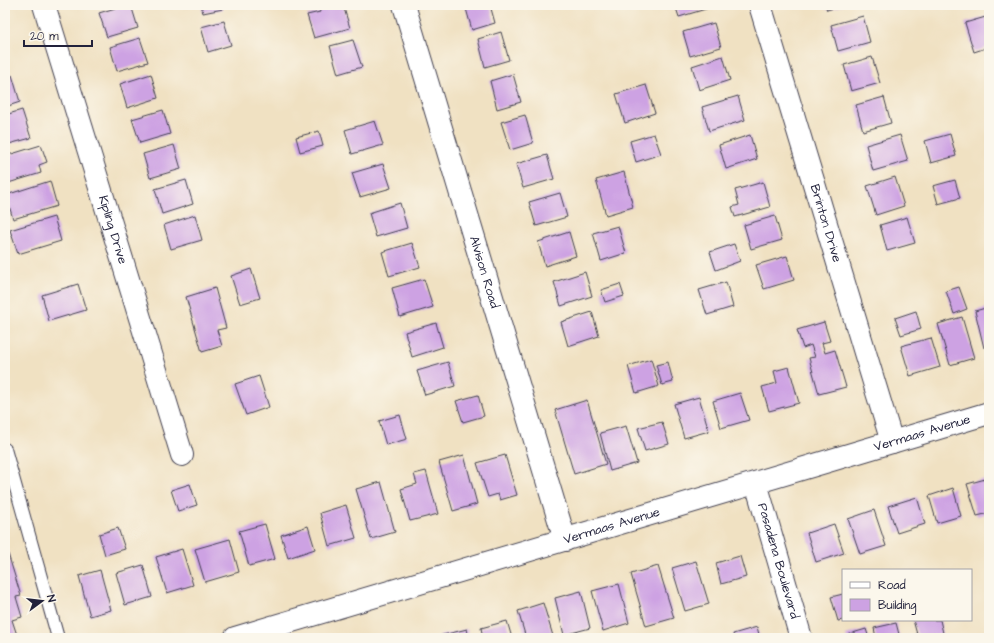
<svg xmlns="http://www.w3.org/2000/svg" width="994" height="643" viewBox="0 0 994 643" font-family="'Architects Daughter',sans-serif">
  <rect width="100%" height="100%" fill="#fbf7ec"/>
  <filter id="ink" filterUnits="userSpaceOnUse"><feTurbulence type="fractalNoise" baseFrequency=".025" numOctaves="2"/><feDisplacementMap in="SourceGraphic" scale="8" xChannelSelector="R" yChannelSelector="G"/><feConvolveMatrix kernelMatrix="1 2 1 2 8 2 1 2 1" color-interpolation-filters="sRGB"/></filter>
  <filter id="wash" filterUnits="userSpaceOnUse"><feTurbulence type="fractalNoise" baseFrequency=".012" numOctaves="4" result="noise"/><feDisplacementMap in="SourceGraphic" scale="16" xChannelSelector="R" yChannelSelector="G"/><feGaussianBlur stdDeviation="0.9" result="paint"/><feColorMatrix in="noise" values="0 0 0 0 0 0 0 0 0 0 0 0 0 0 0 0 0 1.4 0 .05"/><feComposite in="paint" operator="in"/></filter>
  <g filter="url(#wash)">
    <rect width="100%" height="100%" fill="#f0e1c2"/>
    <g id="blocks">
      <path fill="#cda2e3" d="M125,5H131L138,28L107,37L99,13Z
        M201,5H222L223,9L203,13Z
        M326,5H343L350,28L314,38L307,15L320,12L319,7Z
        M465,5H490L495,23L472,30Z
        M675,5H708L709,8L679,17Z
        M825,5H844L827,10Z
        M863,16L870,42L838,51L831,25Z
        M989,16V47L974,52L965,23Z
        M224,21L231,45L208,52L201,27Z
        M714,23L721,47L690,56L683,32Z
        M501,32L509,60L485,67L478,39Z
        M140,38L148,62L117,71L110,47Z
        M353,40L362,67L338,74L330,46Z
        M723,56L730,80L699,90L692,66Z
        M872,57L880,83L851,91L844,65Z
        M151,74L158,98L127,108L120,84Z
        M513,74L521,102L497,109L490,81Z
        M12,75L20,102L5,107V77Z
        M646,85L655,113L625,123L616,94Z
        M738,96L745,120L709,131L702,107Z
        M884,97L891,123L863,131L856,105Z
        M22,110L31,138L5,145V115Z
        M163,110L170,134L140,143L132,119Z
        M525,115L533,143L510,150L501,122Z
        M375,121L383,145L352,154L345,130Z
        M319,131L323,146L300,152L296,137Z
        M654,134L661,154L636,162L630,141Z
        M950,134L956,156L931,163L925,141Z
        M750,135L757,159L726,169L719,145Z
        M900,135L908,161L873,171L866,145Z
        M41,145L47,162L39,165L41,173L5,184V156Z
        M174,145L181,169L150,178L143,154Z
        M547,155L554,179L523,188L516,164Z
        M383,164L391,188L360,197L352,173Z
        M624,172L633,207L606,215L596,180Z
        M895,177L904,206L876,215L867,186Z
        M186,180L193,204L162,214L155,189Z
        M955,180L960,198L938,204L933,186Z
        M50,181L57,206L13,219L6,195Z
        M763,182L770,207L735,217L732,207L739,205L735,190Z
        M560,193L567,217L536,226L529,202Z
        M400,203L407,228L376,237L369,213Z
        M195,215L202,240L171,249L164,225Z
        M775,216L782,240L751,249L744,225Z
        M54,217L61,241L18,254L10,230Z
        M907,217L915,243L887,251L880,225Z
        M618,226L626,253L601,261L593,233Z
        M569,232L576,256L545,266L538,242Z
        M412,243L420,267L389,276L382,252Z
        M734,244L740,261L716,270L710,252Z
        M787,256L794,280L764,289L756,265Z
        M251,269L260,298L240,304L231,276Z
        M585,272L592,296L561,306L554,282Z
        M424,279L433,307L400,317L392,288Z
        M726,282L733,307L707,315L699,290Z
        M78,284L86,310L49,321L42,295Z
        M620,284L624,296L605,302L601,290Z
        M959,287L967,309L954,314L946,291Z
        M215,288L226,328L217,330L222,346L202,352L186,297Z
        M989,307V346L984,348L975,311Z
        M916,311L921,329L901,335L895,318Z
        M592,312L599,336L568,346L561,322Z
        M962,317L974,358L950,365L938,324Z
        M824,322L830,341L822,343L825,353L835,350L846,387L819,394L809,358L815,357L811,345L803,348L797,330Z
        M436,323L443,347L412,357L405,332Z
        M931,338L940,367L910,376L901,346Z
        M651,359L659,386L636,393L628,366Z
        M448,362L455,386L425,395L417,371Z
        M668,362L673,382L662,385L656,365Z
        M789,367L799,403L769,411L762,387L777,383L774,371Z
        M259,376L269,407L246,415L235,384Z
        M740,393L749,420L721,428L713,401Z
        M478,395L484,416L463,422L456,401Z
        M699,397L709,431L684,438L674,404Z
        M587,400L606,464L574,474L555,410Z
        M400,415L407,439L386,445L379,421Z
        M662,422L669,444L645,451L638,428Z
        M626,426L637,463L610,471L600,433Z
        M464,455L477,504L453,511L439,462Z
        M505,455L517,495L500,500L498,494L488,497L477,463Z
        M426,471L438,514L410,521L401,489L417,484L414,474Z
        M989,478V513L977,516L967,484Z
        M381,482L395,532L371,539L356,489Z
        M190,484L197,505L178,511L171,490Z
        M953,488L961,516L937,523L929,496Z
        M917,497L925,524L897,533L888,506Z
        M346,505L356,538L329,546L320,513Z
        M874,510L886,546L860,554L848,519Z
        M265,524L275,559L249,566L239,531Z
        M834,524L844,553L816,562L807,533Z
        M308,526L315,549L288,558L281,535Z
        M118,528L125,549L105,555L99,534Z
        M230,539L239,572L205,582L195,549Z
        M5,544L21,596L16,597L22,617L12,620L18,638H5Z
        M182,549L193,585L167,593L156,557Z
        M740,556L746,577L721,584L716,563Z
        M696,561L709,604L685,611L672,568Z
        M143,565L152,597L125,605L116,573Z
        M658,566L674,618L646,626L631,574Z
        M100,570L111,610L90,616L79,576Z
        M619,584L629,623L603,631L592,591Z
        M581,591L590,628L564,635L555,598Z
        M843,594V620L838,621L831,597Z
        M543,603L553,636L547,638H526L518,611Z
        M913,620H940L943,633L924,638H918Z
        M507,621L512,638H483L481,628Z
        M896,623L900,638H876L874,628Z
        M757,627L760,638H734L733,634Z
        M467,629L469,638H439V636Z
        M866,629L869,638H847L846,635Z"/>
    </g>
  </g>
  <g filter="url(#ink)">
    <use href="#blocks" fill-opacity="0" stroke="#413f4f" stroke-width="1"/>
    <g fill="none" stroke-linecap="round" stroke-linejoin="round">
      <defs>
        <path id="lane" d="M5,449L58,638"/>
        <g id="street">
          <path id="s1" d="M44,5L182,455"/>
          <path id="s2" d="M404,5L565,540"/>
          <path id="s3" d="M760,5L892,442"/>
          <path id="s4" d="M756,483L801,638"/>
          <path id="s5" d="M235,638L989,413"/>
        </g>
      </defs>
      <use href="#lane" stroke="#413f4f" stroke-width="14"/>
      <use href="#street" stroke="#413f4f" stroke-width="24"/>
      <use href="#lane" stroke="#fff" stroke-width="12"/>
      <use href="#street" stroke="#fff" stroke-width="22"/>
    </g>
  </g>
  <g text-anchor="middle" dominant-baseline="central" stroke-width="3" stroke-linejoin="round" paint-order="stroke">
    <g font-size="13" fill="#22223b" stroke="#fbf7ec">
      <text stroke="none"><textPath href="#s3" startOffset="228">Brinton Drive</textPath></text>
      <text stroke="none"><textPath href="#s1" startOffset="235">Kipling Drive</textPath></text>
      <text stroke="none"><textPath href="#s2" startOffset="279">Alvison Road</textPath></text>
      <text stroke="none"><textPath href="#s5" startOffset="717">Vermaas Avenue</textPath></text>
      <text stroke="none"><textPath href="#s5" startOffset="393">Vermaas Avenue</textPath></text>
      <text stroke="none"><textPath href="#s4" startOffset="81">Pasadena Boulevard</textPath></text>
    </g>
  </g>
  <rect width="994" height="643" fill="none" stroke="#fbf7ec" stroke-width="20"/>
  <rect x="842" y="569" width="130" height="52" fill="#fbf7ec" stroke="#a4a2a5"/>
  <rect x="850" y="582" width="20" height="6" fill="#ffffff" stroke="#a4a2a5"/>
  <text x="878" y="589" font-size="12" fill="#22223b">Road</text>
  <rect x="850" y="599" width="20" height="12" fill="#cda2e3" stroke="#a4a2a5"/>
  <text x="878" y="609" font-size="12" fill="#22223b">Building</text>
  <g transform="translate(42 601) rotate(75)" stroke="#fbf7ec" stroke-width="3" paint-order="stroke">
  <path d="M0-3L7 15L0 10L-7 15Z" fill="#22223b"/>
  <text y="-6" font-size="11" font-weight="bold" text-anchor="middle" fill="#22223b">N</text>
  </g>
  <path d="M24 40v6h68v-6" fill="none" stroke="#22223b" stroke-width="2"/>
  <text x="30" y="40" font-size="12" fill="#22223b" stroke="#fbf7ec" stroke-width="3" paint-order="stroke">20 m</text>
</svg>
